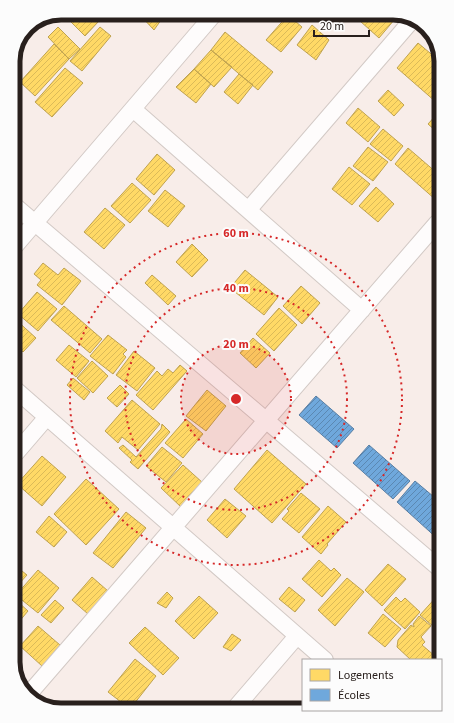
<svg xmlns="http://www.w3.org/2000/svg" width="454" height="723" viewBox="0 0 454 723" font-family="'Source Sans 3',sans-serif">
  <defs>
    <pattern id="homes-hatch" width="6" height="6" patternUnits="userSpaceOnUse"><rect width="6" height="6" fill="#ffd966"/><path d="M-1 1l2-2M0 6l6-6M5 7l2-2" fill="none" stroke="#dbba58"/></pattern>
    <pattern id="schools-hatch" width="6" height="6" patternUnits="userSpaceOnUse"><rect width="6" height="6" fill="#6fa8dc"/><path d="M-1 1l2-2M0 6l6-6M5 7l2-2" fill="none" stroke="#5b88b2"/></pattern>
  </defs>
  <rect width="100%" height="100%" fill="#f8ede9"/>
  <path fill="url(#homes-hatch)" stroke="#bfa250" d="M65,13H91L99,21L85,36L63,14Z
    M142,13H166L154,30L140,15Z
    M351,13H388L395,19L379,38Z
    M288,15L302,27L281,52L266,40Z
    M312,25L329,40L316,60L297,45Z
    M58,27L80,49L69,59L48,37Z
    M100,27L111,36L82,71L70,61Z
    M225,32L273,72L258,90L211,50Z
    M429,32L436,40V48L424,37Z
    M418,43L436,58V102L397,68Z
    M54,44L69,59L35,96L20,82Z
    M211,50L232,67L214,87L194,69Z
    M65,68L83,83L52,117L35,102Z
    M194,69L211,84L196,103L176,87Z
    M239,74L253,85L238,104L224,92Z
    M388,90L404,105L394,116L378,101Z
    M358,108L380,127L368,142L346,123Z
    M437,114V132L428,124Z
    M383,129L403,146L391,161L370,144Z
    M368,147L388,162L373,181L353,166Z
    M408,148L437,173V198L436,200L395,164Z
    M157,154L175,170L154,195L136,179Z
    M349,167L370,184L352,205L332,189Z
    M132,183L151,200L130,223L111,206Z
    M376,187L394,204L378,222L359,206Z
    M165,190L185,206L168,227L148,211Z
    M105,208L125,225L104,249L84,232Z
    M192,244L208,260L192,277L176,262Z
    M43,263L58,275L64,268L81,281L62,305L37,285L41,280L34,274Z
    M245,270L278,297L264,315L230,288Z
    M152,275L176,296L168,305L145,283Z
    M301,286L320,303L302,324L283,306Z
    M37,292L57,309L38,331L18,314Z
    M64,306L102,339L90,353L51,320Z
    M279,308L297,325L274,351L256,334Z
    M15,319L36,338L23,352L15,344Z
    M108,335L127,350L123,354L126,357L113,374L90,356Z
    M253,338L270,353L256,368L240,353Z
    M69,345L89,361L76,377L56,360Z
    M134,351L155,368L137,391L116,375Z
    M92,361L108,376L93,393L77,378Z
    M180,365L187,371L153,410L136,395L157,371L162,376L168,369L173,373Z
    M73,378L90,392L84,400L67,385Z
    M120,385L129,394L117,407L107,398Z
    M207,390L226,406L206,431L186,416Z
    M132,400L160,424L138,450L122,437L118,443L105,431Z
    M186,419L203,434L183,458L165,443Z
    M162,424L170,432L138,469L130,462L132,460L119,448L123,445L136,457L161,429Z
    M162,447L182,463L166,482L146,466Z
    M267,450L306,484L272,523L234,489Z
    M42,456L66,477L42,506L17,484Z
    M183,465L203,483L181,507L161,488Z
    M86,479L119,509L86,545L54,514Z
    M301,493L320,509L299,533L282,519L289,511L287,509Z
    M225,499L246,516L227,538L207,520Z
    M328,506L346,522L327,544L328,545L321,554L302,537Z
    M126,512L146,528L113,568L93,553Z
    M49,516L67,532L54,547L36,532Z
    M319,560L331,571L334,568L341,575L322,597L302,579Z
    M388,564L406,579L382,606L365,590Z
    M17,567L27,575L17,586Z
    M38,570L59,588L38,613L17,596V594Z
    M92,577L108,591L88,614L72,600Z
    M347,578L364,592L335,626L318,610Z
    M289,587L305,600L295,612L279,599Z
    M167,592L173,598L166,608L157,603Z
    M438,595L440,597L441,633L420,615Z
    M199,596L218,613L194,639L175,621Z
    M396,597L401,602L405,598L420,612L405,629L384,610Z
    M55,600L64,608L51,623L41,615Z
    M17,601L28,611L18,623Z
    M383,614L401,629L385,647L368,633Z
    M419,616L431,626L421,637L425,642L422,645L435,656L431,660H411L397,647L398,640L411,625L414,627V626L413,624Z
    M38,626L60,645L42,666L20,646Z
    M145,627L179,658L163,675L129,643Z
    M232,634L241,640L231,651L223,647Z
    M135,659L156,676L130,709L108,692Z
    M134,704L139,709H130Z"/>
  <path fill="url(#schools-hatch)" stroke="#5a7fa3" d="M316,396L354,429L337,448L299,415Z
    M369,445L410,481L393,499L353,463Z
    M415,481L440,502V541L397,502Z"/>
  <g fill="none" stroke-linecap="round" stroke-linejoin="round">
    <defs>
      <path id="minor" d="M133,109L362,310
        M14,205L440,569
        M249,209L413,19
        M15,246L215,13
        M16,390L325,660
        M16,453L47,417
        M28,695L437,223
        M236,707L297,636"/>
    </defs>
    <use href="#minor" stroke="#d2c9c5" stroke-width="18"/>
    <use href="#minor" stroke="#fefcfc" stroke-width="16"/>
  </g>
  <circle cx="236" cy="399" r="55" fill="#d62828" fill-opacity=".12"/>
  <g fill="none" stroke="#d62828" stroke-width="2" stroke-dasharray="2 4">
    <circle cx="236" cy="399" r="55"/>
    <circle cx="236" cy="399" r="111"/>
    <circle cx="236" cy="399" r="166"/>
  </g>
  <path d="M0 0H454V723H0ZM61 20H393A41 41 0 0 1 434 61V662A41 41 0 0 1 393 703H61A41 41 0 0 1 20 662V61A41 41 0 0 1 61 20Z" fill="#fcfcfc" fill-rule="evenodd"/>
  <path fill="none" stroke="#29201d" stroke-width="5" d="M61 20H393A41 41 0 0 1 434 61V662A41 41 0 0 1 393 703H61A41 41 0 0 1 20 662V61A41 41 0 0 1 61 20Z"/>
  <circle cx="236" cy="399" r="6" fill="#d62828" stroke="#fcfcfc" stroke-width="2"/>
  <g font-size="12" text-anchor="middle" font-weight="bold" fill="#d62828" stroke="#fcfcfc" stroke-width="4" stroke-linejoin="round" paint-order="stroke">
    <text x="236" y="237">60 m</text>
    <text x="236" y="292">40 m</text>
    <text x="236" y="348">20 m</text>
  </g>
  <rect x="302" y="659" width="140" height="52" fill="#fcfcfc" stroke="#a8a4a3"/>
  <rect x="310" y="669" width="20" height="12" fill="#ffd966" stroke="#a8a4a3"/>
  <text x="338" y="679" font-size="12" fill="#29201d">Logements</text>
  <rect x="310" y="689" width="20" height="12" fill="#6fa8dc" stroke="#a8a4a3"/>
  <text x="338" y="699" font-size="12" fill="#29201d">Écoles</text>
  <path d="M314 30v6h55v-6" fill="none" stroke="#29201d" stroke-width="2"/>
  <text x="320" y="30" font-size="12" fill="#29201d" stroke="#fcfcfc" stroke-width="3" paint-order="stroke">20 m</text>
</svg>
